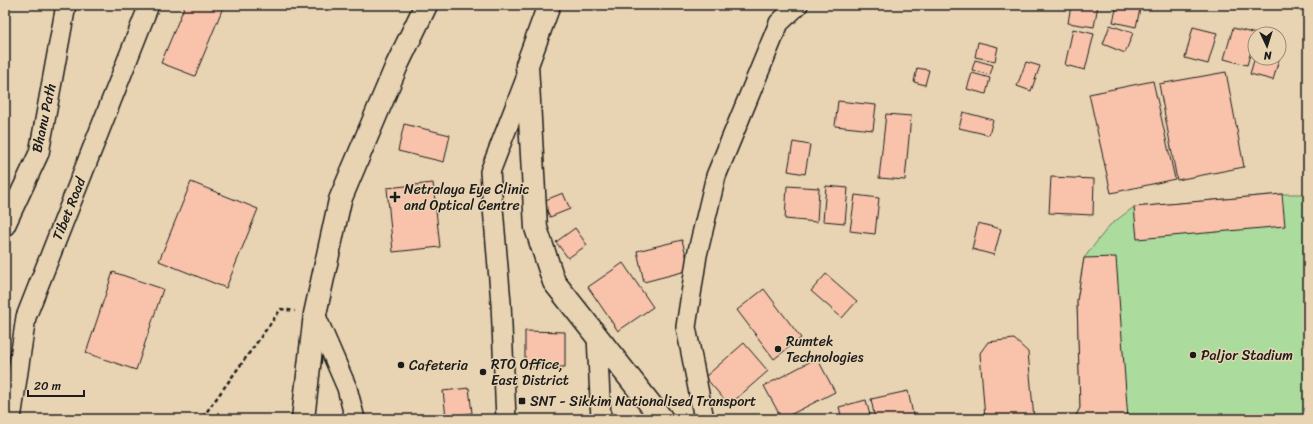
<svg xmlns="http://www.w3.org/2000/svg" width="1313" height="424" viewBox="0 0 1313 424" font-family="Sriracha,sans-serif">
  <rect width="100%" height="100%" fill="#e8d4b3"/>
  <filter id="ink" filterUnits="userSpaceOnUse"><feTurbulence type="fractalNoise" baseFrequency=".025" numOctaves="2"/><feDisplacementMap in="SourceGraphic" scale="8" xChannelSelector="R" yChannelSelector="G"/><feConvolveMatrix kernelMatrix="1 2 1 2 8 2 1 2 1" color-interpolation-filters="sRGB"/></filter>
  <g filter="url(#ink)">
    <path fill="#abdc9d" stroke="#647c5c" d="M1282,194H1308V419H1074L1080,408L1077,301L1084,258L1110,225L1134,207Z"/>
    <path fill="#f8c3aa" stroke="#1c1c1c" d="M185,5H224L195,76L161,63Z
      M1071,5H1098L1094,27L1068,23Z
      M1117,5L1140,9L1136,27L1113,22Z
      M1110,25L1133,33L1125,53L1103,44Z
      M1193,27L1217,33L1208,64L1185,58Z
      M1233,28L1256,34L1247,65L1224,59Z
      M1073,29L1094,34L1085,70L1065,65Z
      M978,42L998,47L995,61L975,57Z
      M1279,48L1282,49L1273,80L1250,74L1255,57L1279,58Z
      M975,60L993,65L990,75L972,70Z
      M1026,62L1040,66L1031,91L1017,86Z
      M917,68L929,70L925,85L914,82Z
      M1226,72L1244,167L1177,180L1159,84Z
      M972,73L990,78L986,94L967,89Z
      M1153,81L1175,179L1111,193L1089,94Z
      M838,101L876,105L873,130L835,126Z
      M963,112L993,120L989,135L959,128Z
      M886,114L911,116L905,180L879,178Z
      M404,124L450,135L444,162L398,151Z
      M793,142L810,145L805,174L788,171Z
      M1051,177L1094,179L1093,215L1049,213Z
      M191,182L258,209L226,288L159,261Z
      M433,183L440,247L393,252L387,188Z
      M787,186L819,188L817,222L785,219Z
      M826,186L848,188L845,223L823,221Z
      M563,193L570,209L550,217L543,201Z
      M1282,194L1285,226L1137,239L1134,207Z
      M855,195L879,198L875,234L850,231Z
      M978,223L1001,229L994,255L972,249Z
      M575,228L587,245L568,258L556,242Z
      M682,240L690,270L644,282L637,251Z
      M1116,257L1128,419H1074L1080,408L1077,301L1084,258Z
      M623,263L653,307L618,331L588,287Z
      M113,272L163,289L136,370L86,353Z
      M826,274L857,301L842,318L811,291Z
      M764,289L801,338L774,359L737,310Z
      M525,331L565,332V367H525Z
      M1014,339L1028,352L1034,419H985L980,353L988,342Z
      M744,343L768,371L729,405L705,377Z
      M817,358L835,392L782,419L764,386Z
      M469,388L472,413L446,417L443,391Z
      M908,391L914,419H875L871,399Z
      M866,400L871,419H842L839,407Z"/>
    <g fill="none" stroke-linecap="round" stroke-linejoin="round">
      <defs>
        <path id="minor" d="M5,226L39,153L66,5
          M315,314L347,388L355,419
          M597,336L601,419
          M11,419L26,317L149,5
          M506,419L501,303L490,172L527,76
          M704,419L686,327L697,255L716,176L779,23L798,5"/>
        <path id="major" d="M549,5L527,65L536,228L554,282L662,419
          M303,419L315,314L340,200L397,65L426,5"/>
      </defs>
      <use href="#minor" stroke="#1c1c1c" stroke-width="22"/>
      <use href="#major" stroke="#1c1c1c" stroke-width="25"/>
      <path stroke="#1c1c1c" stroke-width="2.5" stroke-dasharray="4 3" stroke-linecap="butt" d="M196,419L203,417L281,309L295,311"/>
      <use href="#minor" stroke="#e8d4b3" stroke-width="19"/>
      <use href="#major" stroke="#e8d4b3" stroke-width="22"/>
    </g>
  </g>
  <g fill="#1c1c1c" stroke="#e8d4b3" stroke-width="1.5">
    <path d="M393 191h4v4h4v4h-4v4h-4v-4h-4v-4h4z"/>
    <circle cx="778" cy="349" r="4"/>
    <circle cx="1193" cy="355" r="4"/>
    <circle cx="401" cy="365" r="4"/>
    <circle cx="483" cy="372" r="4"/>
    <rect x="518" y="397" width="8" height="8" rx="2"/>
  </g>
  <g text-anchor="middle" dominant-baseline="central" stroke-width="3" stroke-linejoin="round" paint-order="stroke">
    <g font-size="14" fill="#1c1c1c" stroke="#e8d4b3">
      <text transform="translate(44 118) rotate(-78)">Bhanu Path</text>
      <text transform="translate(69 209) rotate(-68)">Tibet Road</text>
    </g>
    <g font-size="14" fill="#1c1c1c" stroke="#e8d4b3" text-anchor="start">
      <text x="404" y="189">Netralaya Eye Clinic<tspan x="404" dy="16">and Optical Centre</tspan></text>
      <text x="786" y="341">Rumtek<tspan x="786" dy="16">Technologies</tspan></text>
      <text x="1201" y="355">Paljor Stadium</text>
      <text x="491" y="364">RTO Office,<tspan x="491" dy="16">East District</tspan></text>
      <text x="409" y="365">Cafeteria</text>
      <text x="530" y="401">SNT - Sikkim Nationalised Transport</text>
    </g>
  </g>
  <rect width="1313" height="424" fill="none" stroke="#e8d4b3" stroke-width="20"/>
  <rect x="10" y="10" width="1293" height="404" fill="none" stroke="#1c1c1c" stroke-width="1.5" filter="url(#ink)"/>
  <g transform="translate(1267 46) rotate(176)"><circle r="19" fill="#e8d4b3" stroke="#968a77"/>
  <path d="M0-3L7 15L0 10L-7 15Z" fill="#1c1c1c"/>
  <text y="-6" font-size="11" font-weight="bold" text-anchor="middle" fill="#1c1c1c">N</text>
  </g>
  <path d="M28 390v6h56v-6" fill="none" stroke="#1c1c1c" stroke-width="2"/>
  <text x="34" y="390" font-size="12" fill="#1c1c1c" stroke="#e8d4b3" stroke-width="3" paint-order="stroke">20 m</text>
</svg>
